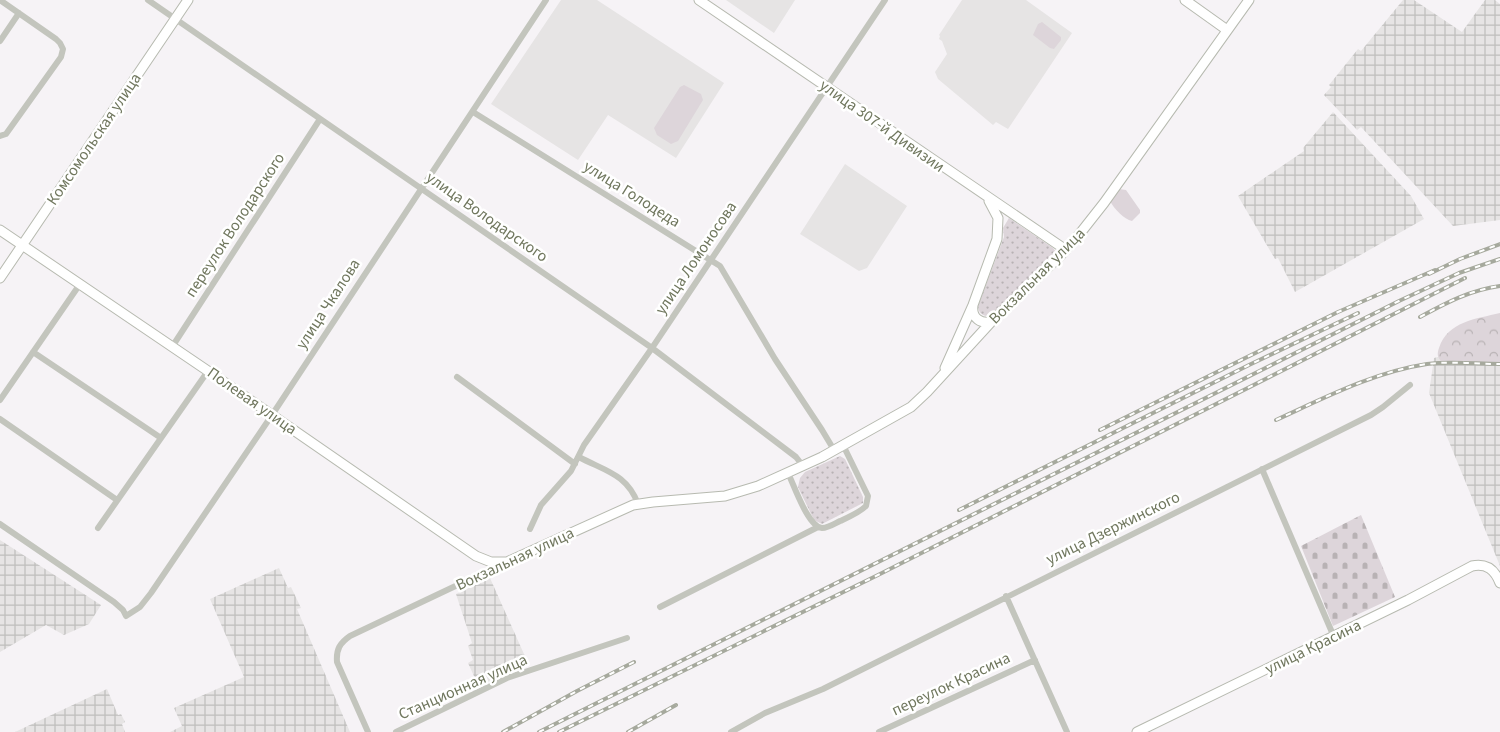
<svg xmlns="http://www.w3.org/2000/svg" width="1500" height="732" viewBox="0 0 1500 732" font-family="'Source Sans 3',sans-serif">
  <defs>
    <pattern id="industrial-grid" width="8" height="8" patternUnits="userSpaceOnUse" patternTransform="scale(1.25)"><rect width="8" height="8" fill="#e6e4e4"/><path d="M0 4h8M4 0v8" fill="none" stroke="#bfbebc"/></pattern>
    <pattern id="forest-crowns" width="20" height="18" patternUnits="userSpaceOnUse" patternTransform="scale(1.25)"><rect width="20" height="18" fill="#ddd5da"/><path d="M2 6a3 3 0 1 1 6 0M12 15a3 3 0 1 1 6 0" fill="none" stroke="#b8b2b4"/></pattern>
    <pattern id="cemetery-stones" width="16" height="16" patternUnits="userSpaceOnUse" patternTransform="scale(1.25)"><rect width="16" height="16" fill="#ddd5da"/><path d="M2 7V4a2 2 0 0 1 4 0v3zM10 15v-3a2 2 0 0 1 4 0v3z" fill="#b8b2b4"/></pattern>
    <pattern id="park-dots" width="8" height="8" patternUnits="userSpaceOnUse" patternTransform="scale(1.25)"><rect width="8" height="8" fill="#ddd5da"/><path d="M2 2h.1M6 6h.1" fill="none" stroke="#b8b2b4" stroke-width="1.8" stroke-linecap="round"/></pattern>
  </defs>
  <rect width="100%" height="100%" fill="#f6f3f6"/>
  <path fill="#e6e4e4" d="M561,0H597L724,83L676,158L608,115L578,160L491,104Z
    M726,0H795L774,33Z
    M962,0H1026L1072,33L1008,129L996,122L993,125L938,79L935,72L947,54L942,41L939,39L940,36L939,35Z
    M845,164L907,206L867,268L859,271L800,234Z"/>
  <path fill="url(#industrial-grid)" d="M1403,0H1414L1462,32L1485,0H1495L1500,4V220L1453,226L1361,127L1357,130L1324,95L1331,87L1329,85L1358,49L1361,51Z
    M1333,112L1411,196L1424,219L1295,292L1278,258L1275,259L1238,196L1304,151L1303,148Z
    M1445,355L1500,356V566L1429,393L1434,358Z
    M0,540L101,605L89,624L64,635L46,625L0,652Z
    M279,568L288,588L291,587L301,608L297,609L350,732H170L182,726L174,708L244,677L210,599Z
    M490,578L528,663L479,687L468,663L473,660L468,646L472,643L456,594Z
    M107,689L118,715L121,714L125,722L122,724L125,732H15Z"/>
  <path fill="#ddd5da" d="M1042,22L1061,37V40L1054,49L1050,48L1033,35L1038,24Z
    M684,85L701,94L703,100L678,141L671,144L657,135L654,128L680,87Z
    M1119,189L1126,190L1140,210V213L1132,221C1124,219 1114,209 1110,201Z"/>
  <path fill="url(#forest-crowns)" d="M1500,313V362H1442C1437,357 1437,354 1439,348C1448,321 1476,319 1500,313Z"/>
  <path fill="url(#cemetery-stones)" d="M1361,515L1395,597L1333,626L1301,546Z"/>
  <path fill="url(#park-dots)" d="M1009,218L1053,248L1056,252L990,316C984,317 978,313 978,306L1004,237L1003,228Z
    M840,456L845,459L863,497V503L822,524L814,520L798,487L800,478L805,472Z"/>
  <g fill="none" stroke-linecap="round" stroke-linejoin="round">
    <defs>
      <path id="secondary" d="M699,0L1066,250
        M1185,0L1227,30
        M0,230L208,371L476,556L491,562H507L633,505L653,502L725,496L758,486L822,457L911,407L927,392L993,320L1060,256L1078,236L1104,203L1249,0
        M0,278L188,0
        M973,305C971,318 981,325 993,321
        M945,368L973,305L997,239L998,218L989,201
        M1137,732L1408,600L1472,566C1487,563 1495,570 1500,583"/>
    </defs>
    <use href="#secondary" stroke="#b7bab0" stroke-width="11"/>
    <path stroke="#c3c5bd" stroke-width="6" d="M148,0L652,348L796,457L803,466
      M0,41L19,13
      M473,112L720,266L775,359L822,430L834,450
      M0,136L6,134L61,57L63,49L60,43L56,39L0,0
      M172,347L320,119
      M33,352L161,438
      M457,377L575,464
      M0,400L80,284
      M0,419L117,500
      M579,457C605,471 627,474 638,504
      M1262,469L1334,637
      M788,473C794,485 808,527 822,528C828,528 834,524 840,521C849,517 859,513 866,506L868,496L843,445
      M0,524L114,602L123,610L126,616L140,607L151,593L272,415L546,0
      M98,528L208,371
      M530,529L541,505L571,471L584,445L652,348L885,0
      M1006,596L1067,732
      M660,607L818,527
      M368,732L337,662C336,649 340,643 350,636L504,563
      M396,732L507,678L627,638
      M731,732L765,713L823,689L1371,415L1383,407L1410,385
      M879,732L1035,660"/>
    <use href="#secondary" stroke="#fff" stroke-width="9"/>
    <defs>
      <path id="rail" d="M1429,274L1460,259L1500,244
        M1420,317C1446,303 1470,290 1500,286
        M1276,420C1324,398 1374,372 1427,364C1451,361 1476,364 1500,364
        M1100,430L1338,312L1435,270
        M959,510L1249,365L1358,313
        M503,732L577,691L634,662
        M539,732L1399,301L1459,273L1500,259
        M559,732L878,575L1465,278
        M628,732L676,705"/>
    </defs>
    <use href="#rail" stroke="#a6a99d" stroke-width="4"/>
    <use href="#rail" stroke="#fff" stroke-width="2" stroke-dasharray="5.5" stroke-linecap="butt"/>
  </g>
  <g text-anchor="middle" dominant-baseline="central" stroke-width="5" stroke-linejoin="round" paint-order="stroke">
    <g font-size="16" fill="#70775e" stroke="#fff">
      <text transform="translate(882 126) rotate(35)">улица 307-й Дивизии</text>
      <text transform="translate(94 139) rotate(-56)">Комсомольская улица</text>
      <text transform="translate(632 194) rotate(32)">улица Голодеда</text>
      <text transform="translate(487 217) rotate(35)">улица Володарского</text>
      <text transform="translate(235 225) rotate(-57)">переулок Володарского</text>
      <text transform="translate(696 258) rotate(-56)">улица Ломоносова</text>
      <text transform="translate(1037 276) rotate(-45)">Вокзальная улица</text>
      <text transform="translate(328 304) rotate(-57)">улица Чкалова</text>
      <text transform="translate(252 401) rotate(35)">Полевая улица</text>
      <text transform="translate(1113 528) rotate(-26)">улица Дзержинского</text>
      <text transform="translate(515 559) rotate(-25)">Вокзальная улица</text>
      <text transform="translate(1313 647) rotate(-26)">улица Красина</text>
      <text transform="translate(951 684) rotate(-25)">переулок Красина</text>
      <text transform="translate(463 687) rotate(-24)">Станционная улица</text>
    </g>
  </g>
</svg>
